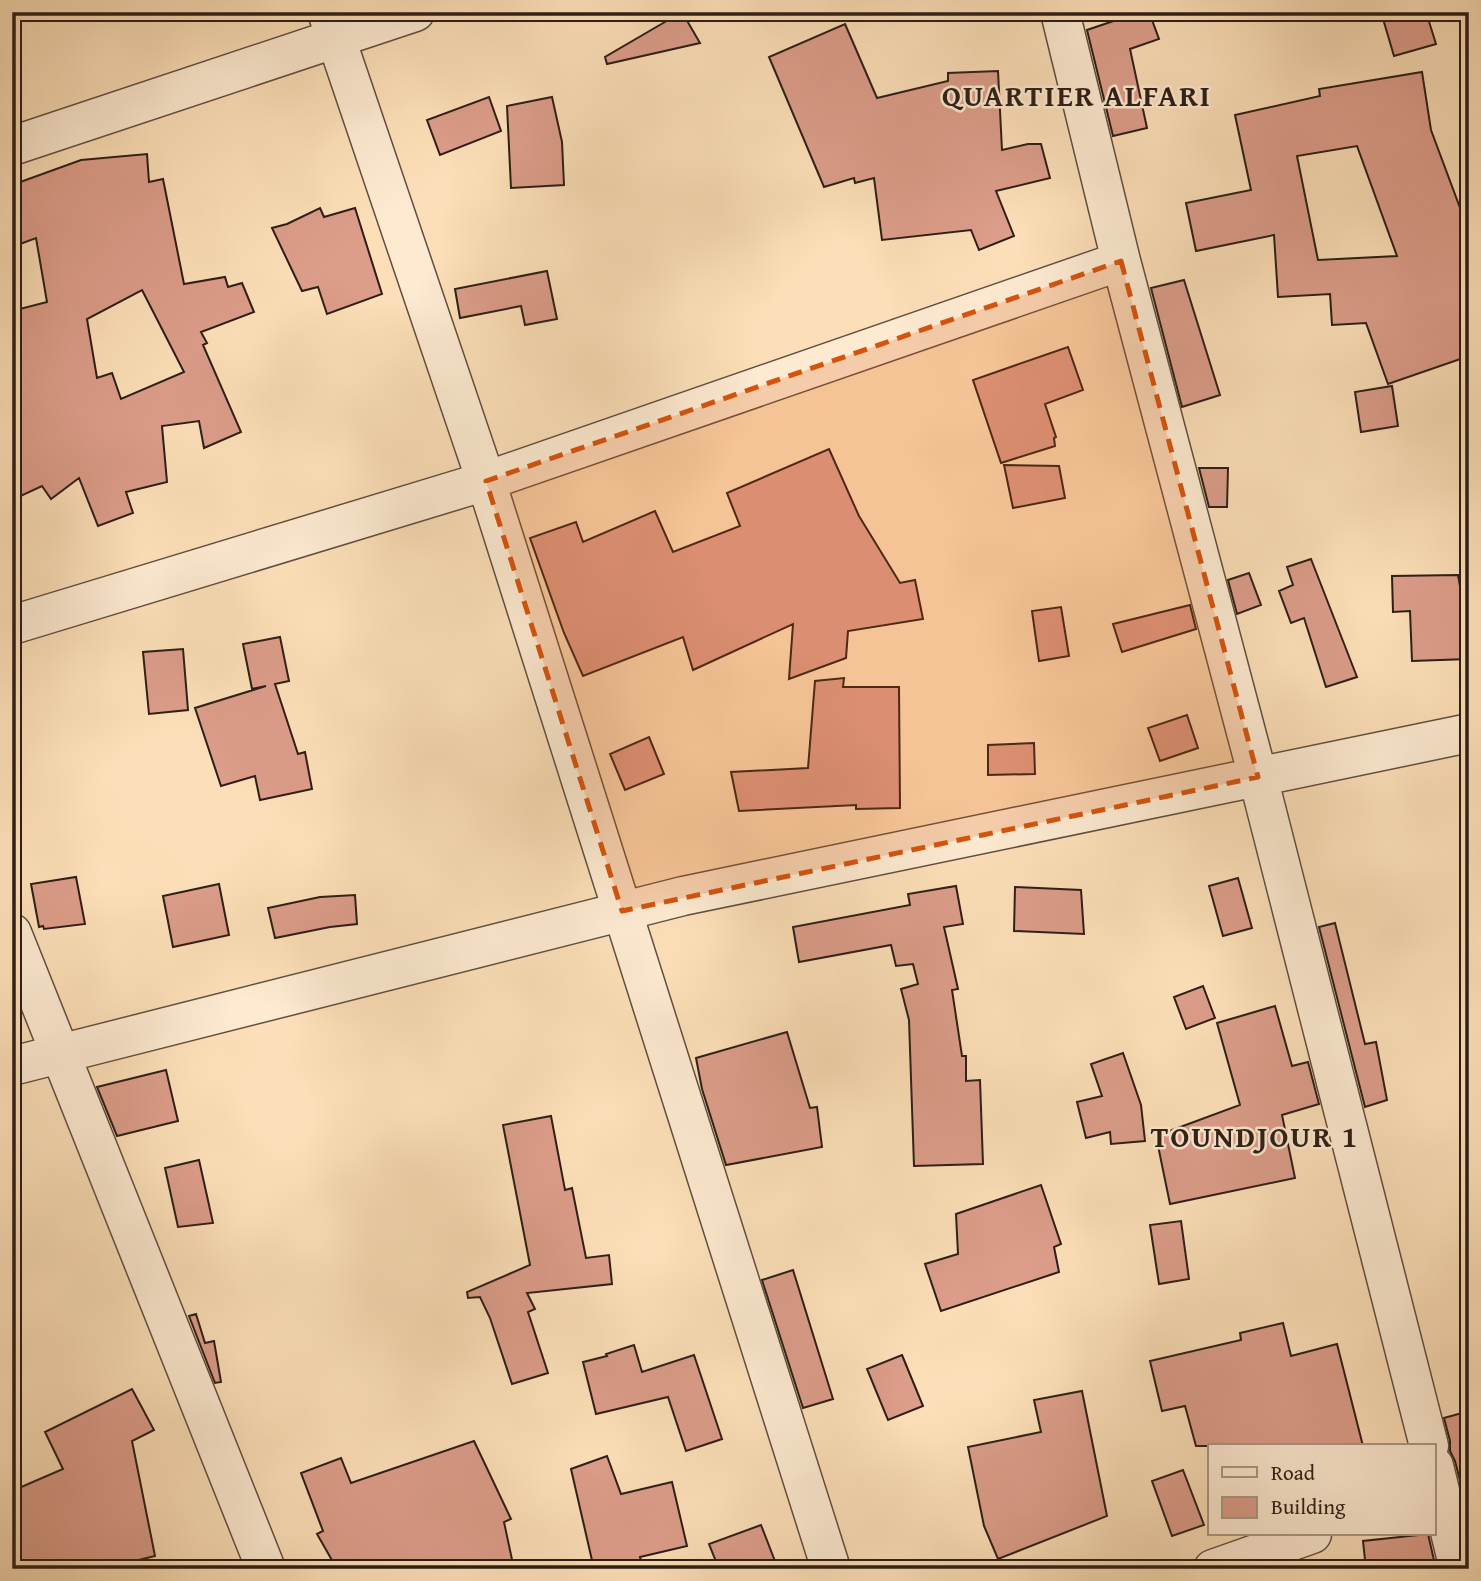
<svg xmlns="http://www.w3.org/2000/svg" width="1481" height="1581" viewBox="0 0 1481 1581" font-family="'Gentium Book Plus',serif">
  <rect width="100%" height="100%" fill="#fcdfb8"/>
  <filter id="stains"><feTurbulence type="fractalNoise" baseFrequency=".00286" numOctaves="4"/><feColorMatrix values="0 0 0 0 .2 0 0 0 0 .09 0 0 0 0 .02 0 0 0 .5 -.17"/></filter>
  <radialGradient id="worn" r=".72"><stop offset=".6" stop-color="#630" stop-opacity="0"/><stop offset="1" stop-color="#630" stop-opacity=".3"/></radialGradient>
  <path fill="#dc9d8a" stroke="#2d1e16" stroke-width="2" fill-rule="evenodd" d="M682,12L700,43L607,64L605,57Z
    M1140,12H1149L1159,39L1130,49L1147,128L1113,136L1087,30Z
    M1381,12H1426L1436,44L1394,56Z
    M845,24L877,98L948,81V73L998,71L1002,150L1028,144H1041L1050,178L996,191L1014,236L979,250L971,230L882,240L874,178L855,183L854,178L824,187L769,57Z
    M1422,72L1431,130L1469,232V356L1388,384L1366,323L1332,325L1330,294L1278,297L1274,235L1196,251L1186,203L1251,190L1235,115L1320,96L1319,89ZM1357,146L1397,256L1318,260L1297,156Z
    M489,97L501,131L440,155L427,120Z
    M552,97L562,142L564,185L511,188L507,106Z
    M147,154L149,182L163,179L184,284L225,277L228,287L242,283L254,312L201,332L207,343L203,345L241,432L204,448L199,421L162,426L167,482L126,492L133,513L98,526L79,478L51,499L42,486L12,500V311L47,302L36,238L12,247V185L81,160ZM142,290L184,372L121,399L112,373L97,378L87,319Z
    M320,208L324,217L355,208L382,294L327,314L318,287L302,291L272,228L287,224Z
    M547,271L557,319L525,325L521,306L460,318L455,289Z
    M1184,280L1220,395L1182,407L1151,288Z
    M1068,347L1083,390L1045,404L1056,437L1054,438L1055,446L1001,463L973,380Z
    M1392,386L1398,426L1361,432L1355,392Z
    M829,449L859,516L900,583L915,580L923,619L848,631L846,658L789,679L793,624L693,670L683,637L583,676L564,633L530,538L576,522L583,542L655,511L673,552L740,526L727,493Z
    M1004,465L1059,466L1065,498L1013,508Z
    M1199,468H1228L1227,507H1209Z
    M1311,559L1357,677L1326,687L1304,618L1291,623L1279,591L1293,585L1287,567Z
    M1249,573L1261,605L1237,614L1228,580Z
    M1458,575L1469,636V659L1412,661L1410,611L1393,612L1392,576Z
    M1190,605L1196,629L1122,652L1113,624Z
    M1061,607L1069,656L1039,661L1032,611Z
    M280,637L289,681L275,684L298,754L305,752L312,789L260,800L255,776L221,786L195,708L266,686L252,689L243,644Z
    M183,649L188,710L149,714L143,652Z
    M844,678L843,687H899L900,808L856,809V805L739,811L731,772L808,768L815,681Z
    M1187,715L1198,748L1160,761L1148,728Z
    M649,737L664,774L625,790L610,754Z
    M1034,743L1035,774L988,775V745Z
    M76,877L85,924L44,929L43,926L39,927L31,884Z
    M1238,878L1252,928L1223,936L1209,886Z
    M219,884L229,935L173,947L163,896Z
    M956,886L963,924L944,927L958,989L952,990L962,1056H966V1081L980,1080L983,1164L914,1166L909,1020L901,989L918,984L913,964L896,966L891,945L799,962L793,927L910,905L908,894Z
    M1015,887L1081,890L1084,934L1014,931Z
    M355,895L357,924L330,927L275,938L268,908L320,897Z
    M1335,923L1365,1044L1376,1042L1387,1100L1365,1107L1319,927Z
    M1203,986L1215,1018L1186,1029L1174,997Z
    M1275,1006L1292,1066L1308,1062L1319,1104L1282,1115L1295,1178L1170,1204L1156,1136L1240,1105L1217,1023Z
    M787,1032L810,1108L817,1107L822,1147L726,1165L702,1089L696,1058Z
    M1123,1053L1141,1105L1145,1141L1111,1144L1110,1132L1086,1138L1077,1102L1102,1096L1091,1064Z
    M166,1070L178,1121L117,1136L97,1087Z
    M551,1116L565,1190L572,1188L586,1258L609,1255L612,1284L527,1293L535,1309L528,1312L548,1373L512,1384L490,1318L480,1297L468,1298L467,1292L530,1265L503,1125Z
    M199,1160L213,1223L178,1227L165,1168Z
    M1041,1185L1061,1244L1054,1247L1059,1272L941,1311L925,1264L958,1254L956,1214Z
    M1181,1221L1189,1279L1159,1284L1150,1225Z
    M793,1270L833,1399L803,1408L762,1280Z
    M196,1314L205,1343L214,1341L221,1382L215,1383L189,1316Z
    M1283,1323L1291,1356L1337,1344L1363,1446H1196L1185,1406L1162,1411L1150,1361L1241,1340L1240,1333Z
    M634,1345L642,1372L694,1355L722,1439L686,1451L668,1397L596,1414L583,1362L607,1356L606,1354Z
    M902,1355L923,1406L888,1420L867,1369Z
    M132,1389L154,1430L132,1441L155,1556L122,1564L123,1569H12V1491L63,1469L45,1432Z
    M1082,1391L1107,1516L998,1559L984,1526L968,1447L1041,1432L1034,1400Z
    M1469,1411V1516L1455,1461L1450,1451V1441L1444,1418Z
    M474,1441L511,1519L504,1522L514,1569H337L317,1534L323,1531L301,1473L341,1458L351,1483Z
    M607,1456L621,1494L672,1482L687,1546L640,1557L643,1569H594L571,1469Z
    M1183,1470L1204,1525L1172,1536L1152,1481Z
    M761,1525L778,1569H719L709,1544Z
    M1428,1534L1436,1569H1366L1363,1541Z"/>
  <g fill="none" stroke-linecap="round" stroke-linejoin="round">
    <defs>
      <path id="minor" d="M327,12L486,481L831,1569
        M1060,12L1121,261L1258,777L1429,1446
        M12,146L415,12
        M12,625L486,481L1121,261
        M12,933L266,1569
        M12,1066L683,896L1469,733
        M1434,1466L1459,1569
        M1213,1569L1312,1534"/>
    </defs>
    <use href="#minor" stroke="#614e3e" stroke-width="41"/>
    <use href="#minor" stroke="#fdead1" stroke-width="38"/>
  </g>
  <path fill="#d5530d" fill-opacity="0.2" stroke="#d5530d" stroke-width="5" stroke-dasharray="14 9" stroke-linejoin="round" d="M1121,261L1258,777L622,911L486,481Z"/>
  <g text-anchor="middle" dominant-baseline="central" stroke-width="5" stroke-linejoin="round" paint-order="stroke">
    <g font-size="30" font-weight="bold" letter-spacing="2" fill="#2d1e16" stroke="#fdead1">
      <text x="1077" y="95">QUARTIER ALFARI</text>
      <text x="1255" y="1136">TOUNDJOUR 1</text>
    </g>
  </g>
  <rect width="1481" height="1581" fill="none" stroke="#fcdfb8" stroke-width="42"/>
  <rect x="14" y="14" width="1453" height="1553" fill="none" stroke="#2d1e16" stroke-width="3.5"/>
  <rect x="21" y="21" width="1439" height="1539" fill="none" stroke="#2d1e16" stroke-width="2"/>
  <rect x="1208" y="1444" width="228" height="91" fill="#fdead1" stroke="#aa9886" stroke-width="2"/>
  <rect x="1222" y="1467" width="35" height="10" fill="#fdead1" stroke="#aa9886" stroke-width="2"/>
  <text x="1271" y="1480" font-size="21" fill="#2d1e16">Road</text>
  <rect x="1222" y="1497" width="35" height="21" fill="#dc9d8a" stroke="#aa9886" stroke-width="2"/>
  <text x="1271" y="1514" font-size="21" fill="#2d1e16">Building</text>
  <rect width="100%" height="100%" filter="url(#stains)"/>
  <rect width="100%" height="100%" fill="url(#worn)"/>
</svg>
